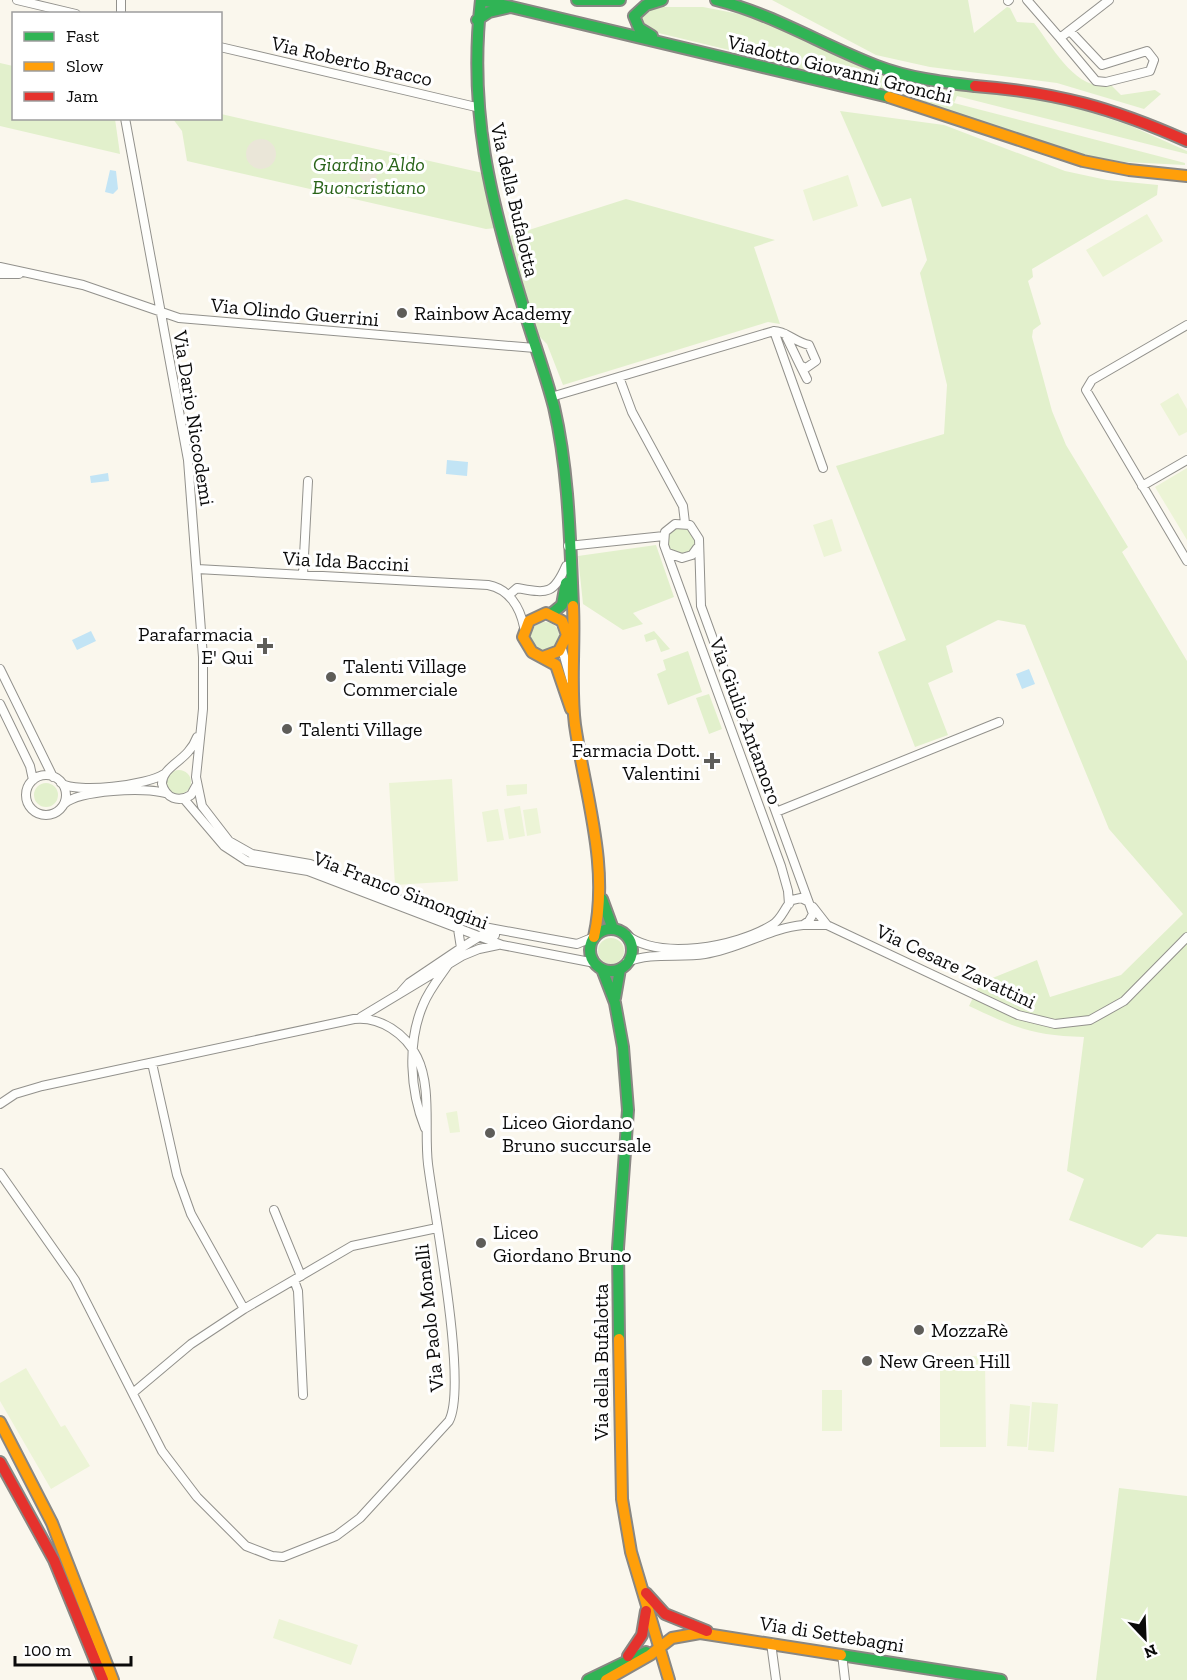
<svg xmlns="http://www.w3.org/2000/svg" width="1187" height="1680" viewBox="0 0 1187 1680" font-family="'Zilla Slab',serif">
  <rect width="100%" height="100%" fill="#faf7ed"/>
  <path fill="#e2f0cc" d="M772,0H968L974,33L1007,7L1010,8L1017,22L1034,23C1053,47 1076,93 1111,85L1121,95L1155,90L1161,94L1144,109L1057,83L930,67L876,55Z
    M652,7H703L771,20L847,58L1065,104L1131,126L1187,151V154L957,96L954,103L1185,163V165L1124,162L1072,153L729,50L646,30L638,16Z
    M0,63L13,66L14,118L115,119L120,154L0,126Z
    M840,111L944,125L1065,171L1107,180L1158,185L1157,195L1032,269L1033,277L1028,281L1041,324L1033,330L1032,337L1052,411L1066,445L1128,547L1122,552L1187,661V1237L1157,1234L1142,1248L1069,1220L1084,1179L1067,1171L1084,1037C1033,1036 1014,1027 969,1006L980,983L1037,960L1050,997L1121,975L1183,914L1109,829L1025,625L998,620L946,646L953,672L928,683L948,735L915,747L878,652L906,640L836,466L944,434L947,385L920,273L927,260L911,198L882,207Z
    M221,114L483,173L496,228L486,229L187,161L182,131L173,119L220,118Z
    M626,199L775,240L754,247L780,324L768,322L563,385L547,344L537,334L510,236Z
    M667 541a14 14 0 1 1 28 0a14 14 0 1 1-28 0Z
    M656,545L674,597L633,613L643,624L623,630L583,604L578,556Z
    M531 636a14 14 0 1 1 28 0a14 14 0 1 1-28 0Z
    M654,631L670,649L661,652L656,639L646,642L644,635Z
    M688,651L702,692L668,705L657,674L666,670L663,660Z
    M709,694L722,729L709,734L696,698Z
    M167 782a12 12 0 1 1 24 0a12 12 0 1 1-24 0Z
    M34 795a12 12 0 1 1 24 0a12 12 0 1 1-24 0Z
    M598 951a13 13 0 1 1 26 0a13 13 0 1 1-26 0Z
    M1119,1488L1187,1496V1680H1096Z"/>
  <path fill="#ecf4d6" d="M848,175L858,206L813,221L803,190Z
    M1147,214L1163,241L1103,277L1086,250Z
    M1178,393L1187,409V432L1179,436L1160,404Z
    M1187,468V540L1155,487Z
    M832,519L842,551L824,557L813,525Z
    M452,779L458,881L395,885L389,783Z
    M527,784V794L507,796L506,785Z
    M520,806L525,836L509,839L504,809Z
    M537,808L541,833L527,836L523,810Z
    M498,809L504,840L487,842L482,812Z
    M457,1111L460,1132L450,1133L446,1113Z
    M985,1356L986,1447H940V1357Z
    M26,1368L61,1427L65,1425L90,1466L51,1489L0,1401V1383Z
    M822,1390H842V1431H822Z
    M1032,1402L1058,1404L1054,1452L1028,1450Z
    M1010,1404L1030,1406L1027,1447L1007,1446Z
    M279,1619L358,1645L351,1665L273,1638Z"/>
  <path fill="#eae6d8" d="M246 154a15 15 0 1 1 30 0a15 15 0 1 1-30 0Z
    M359 173a9 9 0 1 1 18 0a9 9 0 1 1-18 0Z"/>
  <path fill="#c2e4f5" d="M110,170L116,171L118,189L113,194L105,192Z
    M447,460L468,462L467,476L446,474Z
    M108,473L109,481L91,483L90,476Z
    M91,631L96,641L77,650L72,640Z
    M1029,669L1035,684L1022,689L1016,674Z"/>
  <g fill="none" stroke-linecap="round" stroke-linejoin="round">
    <defs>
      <path id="street" d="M17,0L76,14
        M121,0V14
        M1027,0L1060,38
        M1008,1L1009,0
        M1070,31L1102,65L1147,51L1154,60L1150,71L1106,82L1096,81L1060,38L1109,0
        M220,47L476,107
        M125,118L188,460L203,657V709L196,777L202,806L229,841L252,854L310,864L429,911L484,927L577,944L594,937
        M0,267L83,285L179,318L535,348
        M0,274H19
        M1187,325L1092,380L1086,390L1187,561
        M774,331C786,331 795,342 809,345L816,361L806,368L800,365L785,334
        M800,365L807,379
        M619,377L632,412L683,506L685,523
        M551,397L774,331L823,468
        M1142,486L1187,460
        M568,546L664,536
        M668,553L682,558L692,555L697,548
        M197,569L488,585C509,589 520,607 524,627
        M303,575L308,481
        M509,595L517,588C546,593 553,596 566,566
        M562,649L571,681
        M0,669L53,777
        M0,704L30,766L33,780
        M26 795a20 20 0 1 1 40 0a20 20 0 1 1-40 0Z
        M61,783C77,794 148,785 164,774
        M196,786L191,795C178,803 166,798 162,784C162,765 188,762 197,737
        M184,799L224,846L247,861L308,871L502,945L595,963
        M64,804C79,790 146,787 165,793
        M776,812L999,722
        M805,925H827L813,907
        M827,925L1018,1015L1055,1024L1090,1020L1124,1001L1187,937
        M625,934C659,961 736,947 772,925C782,919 784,908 792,900L801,898L807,901
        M461,948L485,933L495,935
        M627,962C651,952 680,958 705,954C739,949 770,928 803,925L809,921L813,914L701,606L699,539L690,525L675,524L665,532L664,545L781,866L788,891L789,904
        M401,992L409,983L461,948L458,929
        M361,1017L462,956L479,949L498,945
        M0,1104L15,1094L42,1086L354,1019C380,1016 406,1034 417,1057C432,1087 424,1131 428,1164C434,1213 468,1385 449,1421L360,1518L336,1536L283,1557L272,1556L246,1546L197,1497L162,1451L75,1280L0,1173
        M425,1128C410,1091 407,1042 423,1005C429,990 439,978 448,965
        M274,1210L301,1276
        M294,1280L298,1291L303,1395
        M244,1309L352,1246L437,1228
        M134,1392L191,1344L244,1309L191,1214L177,1175L152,1063
        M771,1643L776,1680
        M842,1654L845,1680"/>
      <path id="fast" d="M481,0C468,110 490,199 522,303C532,338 545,372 554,407C569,472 570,541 573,606
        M482,0L889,97
        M577,0H620
        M716,0C773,14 822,45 877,66C908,78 941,82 975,86
        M477,20L489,12L510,7
        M652,36L639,28L634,16L646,5L662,0
        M551,614L562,605L566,583
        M602,899L613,929
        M590 950a21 21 0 1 1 42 0a21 21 0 1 1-42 0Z
        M602,969L615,1003L623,1047L628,1110L618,1248L619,1339
        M615,998L620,969
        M841,1655L1001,1680
        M588,1680L646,1652"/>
      <path id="slow" d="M889,97L1083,161L1129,170L1187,176
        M573,606C575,645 570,686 575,725C585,794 610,867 594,937
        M543,657L559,651L567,635L562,621L546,613L529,621L523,637L532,652L556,665L571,709
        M619,1339L622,1499L631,1552L669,1680
        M0,1422L52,1523L113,1680
        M606,1680L650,1655L672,1638L700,1633L841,1655"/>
      <path id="jam" d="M975,86C1056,92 1113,108 1187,141
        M0,1462L54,1560L103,1680
        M646,1593L665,1614L707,1631
        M628,1656L642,1635L646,1611"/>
    </defs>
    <use href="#street" stroke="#92918c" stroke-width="10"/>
    <use href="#fast" stroke="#898783" stroke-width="14"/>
    <use href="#slow" stroke="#898783" stroke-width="14"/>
    <use href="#jam" stroke="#898783" stroke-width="14"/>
    <use href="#street" stroke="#fefefc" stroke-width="8"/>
    <use href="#fast" stroke="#30b455" stroke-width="10"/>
    <use href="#slow" stroke="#ff9f0a" stroke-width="10"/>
    <use href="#jam" stroke="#e5322d" stroke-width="10"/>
  </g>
  <g fill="#5e5d59" stroke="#fff" stroke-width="2">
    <circle cx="402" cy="313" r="6"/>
    <path d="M262 637h6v6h6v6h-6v6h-6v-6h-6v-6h6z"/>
    <circle cx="331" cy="677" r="6"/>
    <circle cx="287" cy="729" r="6"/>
    <path d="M709 752h6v6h6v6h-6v6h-6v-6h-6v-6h6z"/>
    <circle cx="490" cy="1133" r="6"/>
    <circle cx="481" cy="1243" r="6"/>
    <circle cx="919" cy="1330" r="6"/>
    <circle cx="867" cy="1361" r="6"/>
  </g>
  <g text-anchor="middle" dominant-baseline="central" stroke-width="6" stroke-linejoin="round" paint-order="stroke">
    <g font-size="20" fill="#0a0a0a" stroke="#fff">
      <text transform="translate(352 61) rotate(13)">Via Roberto Bracco</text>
      <text transform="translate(840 69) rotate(14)">Viadotto Giovanni Gronchi</text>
      <text transform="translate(515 200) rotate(77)">Via della Bufalotta</text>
      <text transform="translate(295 312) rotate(5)">Via Olindo Guerrini</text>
      <text transform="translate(194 418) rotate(81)">Via Dario Niccodemi</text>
      <text transform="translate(346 561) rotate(3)">Via Ida Baccini</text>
      <text transform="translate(746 721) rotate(70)">Via Giulio Antamoro</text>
      <text transform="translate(401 890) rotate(21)">Via Franco Simongini</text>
      <text transform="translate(956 966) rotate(25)">Via Cesare Zavattini</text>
      <text transform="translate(429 1318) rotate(-96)">Via Paolo Monelli</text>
      <text transform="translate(601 1362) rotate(-90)">Via della Bufalotta</text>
      <text transform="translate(832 1634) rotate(9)">Via di Settebagni</text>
    </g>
    <g font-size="20" font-style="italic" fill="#296419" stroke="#fff">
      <text x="369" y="164">Giardino Aldo<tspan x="369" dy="23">Buoncristiano</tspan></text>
    </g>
    <g font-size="20" fill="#0a0a0a" stroke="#fff" text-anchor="start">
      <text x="414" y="313">Rainbow Academy</text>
      <text x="253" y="634" text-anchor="end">Parafarmacia<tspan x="253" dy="23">E' Qui</tspan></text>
      <text x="343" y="666">Talenti Village<tspan x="343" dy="23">Commerciale</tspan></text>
      <text x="299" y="729">Talenti Village</text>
      <text x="700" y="750" text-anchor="end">Farmacia Dott.<tspan x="700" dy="23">Valentini</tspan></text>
      <text x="502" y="1122">Liceo Giordano<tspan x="502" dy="23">Bruno succursale</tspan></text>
      <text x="493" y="1232">Liceo<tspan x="493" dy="23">Giordano Bruno</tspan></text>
      <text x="931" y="1330">MozzaRè</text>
      <text x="879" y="1361">New Green Hill</text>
    </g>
  </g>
  <rect x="12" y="12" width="210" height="108" fill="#ffffff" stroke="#9d9d9d" stroke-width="1.5"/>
  <rect x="24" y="32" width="30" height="9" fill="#30b455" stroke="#9d9d9d" stroke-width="1.5"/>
  <text x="66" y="42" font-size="18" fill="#0a0a0a">Fast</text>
  <rect x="24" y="62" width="30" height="9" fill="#ff9f0a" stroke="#9d9d9d" stroke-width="1.5"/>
  <text x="66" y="72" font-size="18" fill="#0a0a0a">Slow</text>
  <rect x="24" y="92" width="30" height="9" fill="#e5322d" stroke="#9d9d9d" stroke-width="1.5"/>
  <text x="66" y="102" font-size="18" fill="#0a0a0a">Jam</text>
  <g transform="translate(1145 1638) rotate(157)" stroke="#ffffff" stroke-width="4.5" paint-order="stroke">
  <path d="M0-4.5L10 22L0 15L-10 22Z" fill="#0a0a0a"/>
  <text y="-9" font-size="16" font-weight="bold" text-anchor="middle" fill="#0a0a0a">N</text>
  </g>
  <path d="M15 1656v9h116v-9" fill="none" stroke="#0a0a0a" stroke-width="3"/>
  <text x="24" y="1656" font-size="18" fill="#0a0a0a" stroke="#ffffff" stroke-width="4.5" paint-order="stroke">100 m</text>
</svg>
